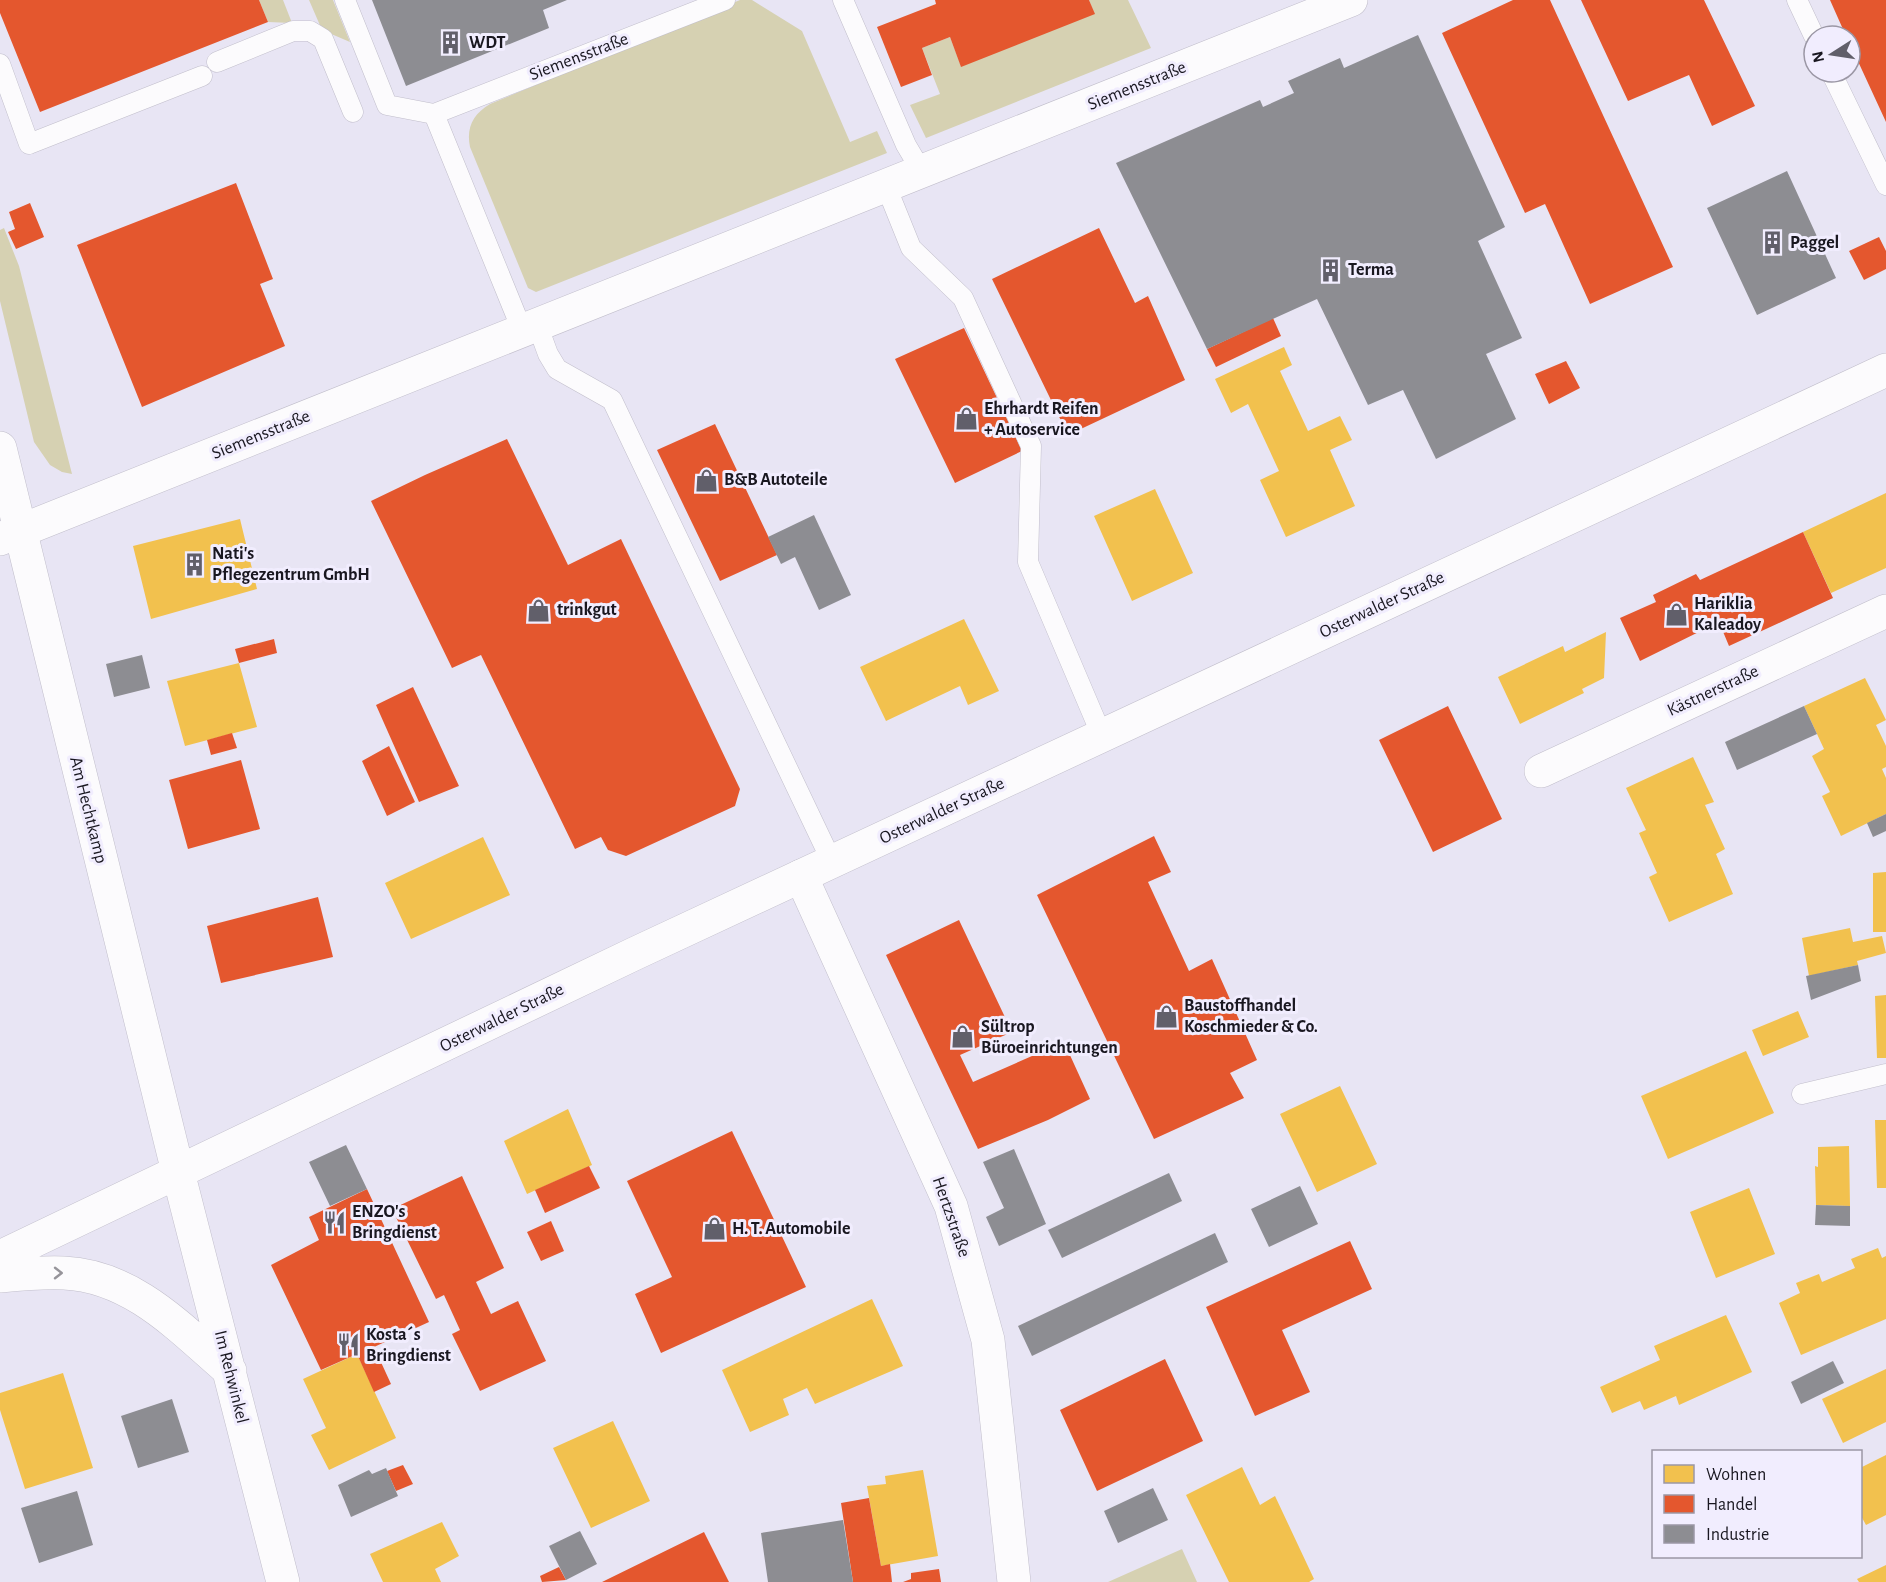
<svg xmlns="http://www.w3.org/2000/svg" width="1886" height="1582" viewBox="0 0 1886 1582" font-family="'Alegreya Sans',sans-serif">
  <rect width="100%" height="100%" fill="#e8e5f4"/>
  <path fill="#d6d1b2" d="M259,0H283L292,23L268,22Z
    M309,0H333L350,42L322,30Z
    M740,0H752L802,31L850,142L877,131L887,153L536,292L528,288L470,147C466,128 473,114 490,104Z
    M1089,0H1128L1151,48L926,138L910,105L940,94L922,48L950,37L961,66L1094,13Z
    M4,228L19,266L72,474L62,472L50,465L34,442L0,301V230Z
    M1182,1549L1197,1582H1108Z"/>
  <path fill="#f2c14e" d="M1284,347L1292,365L1280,371L1308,431L1340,416L1352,440L1330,450L1355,506L1286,537L1260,480L1279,471L1248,404L1231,413L1215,379Z
    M1155,489L1193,573L1132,601L1094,516Z
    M1886,493V568L1831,593L1803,532Z
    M240,519L257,589L151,619L133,546Z
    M964,619L999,691L968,705L960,686L886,721L860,667Z
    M1606,632L1604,678L1582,689L1584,693L1520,724L1498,677L1563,646L1565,652Z
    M239,663L257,727L185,746L167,681Z
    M1865,678L1886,720L1876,725L1886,746V767L1882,769L1886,778V814L1841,836L1822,796L1830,792L1812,756L1824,749L1804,706Z
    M1693,757L1714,802L1705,805L1725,849L1716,854L1733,894L1669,922L1649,877L1657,873L1639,833L1646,830L1626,788Z
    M483,837L510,895L411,939L385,883Z
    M1886,872V932H1873V873Z
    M1850,928L1853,942L1882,936L1886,953L1857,961L1858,965L1809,976L1802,938Z
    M1886,995V1058H1877L1875,996Z
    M1798,1011L1809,1037L1763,1056L1752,1030Z
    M1746,1051L1774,1113L1668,1159L1641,1096Z
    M1340,1086L1377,1164L1317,1192L1280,1114Z
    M568,1109L592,1165L527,1194L504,1141Z
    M1875,1120H1886V1188H1877Z
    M1849,1146L1850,1206L1816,1205L1815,1166L1818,1167V1147Z
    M1749,1188L1775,1254L1716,1278L1690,1212Z
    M1878,1248L1882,1258L1886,1256V1319L1801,1355L1779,1303L1800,1293L1796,1283L1819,1274L1822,1282L1855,1268L1851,1259Z
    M872,1299L903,1366L815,1404L807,1388L783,1399L789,1415L750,1432L722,1370Z
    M1726,1315L1752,1372L1679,1405L1676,1396L1644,1410L1640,1401L1612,1413L1600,1387L1660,1360L1654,1346Z
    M357,1354L396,1438L329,1470L311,1435L326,1428L303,1379Z
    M1886,1369V1422L1843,1443L1822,1399Z
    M63,1373L93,1468L25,1489L0,1410V1393Z
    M613,1421L650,1501L591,1528L553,1448Z
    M1886,1455V1515L1866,1525L1860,1514V1468Z
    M1242,1467L1260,1505L1275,1496L1314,1579L1309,1582H1229L1186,1495Z
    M923,1470L938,1556L881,1566L867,1486L886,1484L885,1476Z
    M442,1522L459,1556L435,1569L441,1582H383L370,1554Z
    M1886,1565V1582H1859L1857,1579Z"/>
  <path fill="#e4572e" d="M0,0H259L268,22L40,112L0,13Z
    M935,0H1089L1095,14L961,67L950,37L922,48L932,75L901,87L877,27L936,4Z
    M1513,0H1550L1673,267L1590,304L1545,204L1525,213L1442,33Z
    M1581,0H1704L1755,106L1712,126L1689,75L1628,101Z
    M1830,0H1886V122L1850,44V36H1846Z
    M236,183L273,279L260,284L285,346L142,407L77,245Z
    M30,203L44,237L16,249L8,232L15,229L9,212Z
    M1099,228L1135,303L1148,296L1185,380L1068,435L992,279Z
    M1879,237L1886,251V269L1864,280L1849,251Z
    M1273,318L1281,336L1216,367L1207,349Z
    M964,328L1022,451L955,483L895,359Z
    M1566,361L1580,388L1549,404L1535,374Z
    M715,424L777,555L720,581L657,450Z
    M507,439L568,565L621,539L740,789L735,806L626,856L608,850L601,837L575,849L481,655L452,668L371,501L425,475Z
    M1803,532L1833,598L1729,646L1719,622L1640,661L1620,618L1656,602L1653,595L1696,574L1700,580Z
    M274,639L277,653L239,663L235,649Z
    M413,687L459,786L419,802L376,705Z
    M1448,706L1502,819L1433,852L1379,740Z
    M232,733L237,748L211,755L207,740Z
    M389,746L415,802L387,816L362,761Z
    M241,760L260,829L188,849L169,780Z
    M1154,836L1171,872L1148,882L1189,971L1212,959L1257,1060L1230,1073L1244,1098L1154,1139L1037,895Z
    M318,897L333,957L221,983L207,926Z
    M959,920L1012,1032L960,1055L973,1082L1064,1042L1090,1099L1048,1120L978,1149L886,955Z
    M732,1131L806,1287L661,1353L635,1294L672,1277L627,1181Z
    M589,1166L600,1188L545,1213L535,1190Z
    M462,1176L504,1268L476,1282L491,1314L518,1301L546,1361L480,1391L452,1334L460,1330L444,1295L436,1299L392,1209Z
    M367,1189L429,1322L374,1347L391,1384L374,1392L357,1354L321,1370L271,1265L319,1240L309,1217Z
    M551,1221L564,1251L541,1261L527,1232Z
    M1350,1241L1372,1289L1282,1330L1310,1392L1255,1416L1206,1307Z
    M1165,1359L1203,1441L1097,1491L1060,1410Z
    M403,1465L413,1484L396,1491L387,1471Z
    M869,1498L881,1566L890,1564L892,1582H853L841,1503Z
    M704,1532L729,1582H602Z
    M559,1567L566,1580L542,1582L540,1576Z
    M939,1569L941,1582H903L911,1579V1573Z"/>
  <path fill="#8d8d92" d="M372,0H567L543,10L549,28L406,86Z
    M1418,35L1505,227L1478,241L1522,338L1486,354L1516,419L1436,459L1403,390L1368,405L1317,299L1207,349L1116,163L1260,100L1263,107L1294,93L1288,81L1340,58L1344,68Z
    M1787,171L1836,278L1757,315L1707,208Z
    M814,515L851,595L819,610L795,557L781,564L768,537Z
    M142,655L150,688L114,697L106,664Z
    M1804,706L1817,734L1737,770L1725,742Z
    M1886,814V831L1873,837L1867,823Z
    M1858,965L1861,981L1811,1000L1806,976Z
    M346,1145L367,1189L330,1206L309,1162Z
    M1014,1149L1046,1224L999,1246L986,1217L1004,1208L983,1162Z
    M1169,1173L1182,1201L1062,1258L1048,1230Z
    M1300,1186L1318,1224L1269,1247L1251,1209Z
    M1816,1205L1850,1206V1226L1815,1225Z
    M1215,1233L1228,1262L1032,1356L1018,1326Z
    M1833,1361L1844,1383L1801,1404L1791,1382Z
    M172,1399L189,1452L138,1468L121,1416Z
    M386,1468L398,1496L351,1517L338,1485L369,1470L372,1474Z
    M1153,1488L1168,1520L1118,1543L1104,1511Z
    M77,1491L93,1545L39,1563L21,1508Z
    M843,1520L853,1582H768L761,1533Z
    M580,1531L597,1564L566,1580L549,1546Z"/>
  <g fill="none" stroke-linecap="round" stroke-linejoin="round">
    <defs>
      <path id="service" d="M345,0L387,105L434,114L522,330
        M843,0L906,145L922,172
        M1797,0L1814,36
        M217,62L293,31H310L323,39L353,112
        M0,64L29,144L202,76
        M1831,72L1886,185
        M434,114L725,0
        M886,186L911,248L963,298L1031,446L1028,562L1102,736
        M537,324L548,354L557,369L612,400L832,862
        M1802,1094L1886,1074"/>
      <path id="minor" d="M0,539L1351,0
        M1541,771L1886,611
        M801,876L951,1206L988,1340L1014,1582"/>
      <path id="tertiary" d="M0,448L178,1172L283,1582
        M0,1257L636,953L1886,370
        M0,1276C21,1274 43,1272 64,1273C133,1276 181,1329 230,1371"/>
    </defs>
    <use href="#service" stroke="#c1becb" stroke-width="21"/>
    <use href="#minor" stroke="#c1becb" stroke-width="34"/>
    <use href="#tertiary" stroke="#c1becb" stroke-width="34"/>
    <use href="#service" stroke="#fcfbfd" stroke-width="20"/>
    <use href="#minor" stroke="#fcfbfd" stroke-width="33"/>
    <use href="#tertiary" stroke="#fcfbfd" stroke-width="33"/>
  </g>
  <defs><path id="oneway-chevron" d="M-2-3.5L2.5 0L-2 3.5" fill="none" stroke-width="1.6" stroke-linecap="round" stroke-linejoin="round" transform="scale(1.5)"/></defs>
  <use stroke="#96949a" href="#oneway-chevron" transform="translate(58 1273)"/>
  <defs>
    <symbol id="building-bare" viewBox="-9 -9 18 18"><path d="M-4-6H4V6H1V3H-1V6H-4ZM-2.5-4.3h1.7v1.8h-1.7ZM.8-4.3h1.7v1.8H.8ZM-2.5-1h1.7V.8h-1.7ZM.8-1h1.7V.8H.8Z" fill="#615f6a" stroke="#f1edfe" stroke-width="2.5" paint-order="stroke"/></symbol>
    <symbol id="shop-bare" viewBox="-9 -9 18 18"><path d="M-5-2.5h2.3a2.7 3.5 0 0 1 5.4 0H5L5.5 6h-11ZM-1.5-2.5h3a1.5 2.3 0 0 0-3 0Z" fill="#615f6a" stroke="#f1edfe" stroke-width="2.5" paint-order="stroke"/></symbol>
    <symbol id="restaurant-bare" viewBox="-9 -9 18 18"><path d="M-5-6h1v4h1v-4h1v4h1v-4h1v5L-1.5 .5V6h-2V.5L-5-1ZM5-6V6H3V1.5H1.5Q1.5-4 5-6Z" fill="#615f6a" stroke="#f1edfe" stroke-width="2.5" paint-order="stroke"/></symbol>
  </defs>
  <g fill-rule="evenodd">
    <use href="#building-bare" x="434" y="26" width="33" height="33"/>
    <use href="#building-bare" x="1756" y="226" width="33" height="33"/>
    <use href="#building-bare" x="1314" y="254" width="33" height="33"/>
    <use href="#shop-bare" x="950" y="402" width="33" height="33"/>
    <use href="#shop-bare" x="690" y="464" width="33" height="33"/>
    <use href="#building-bare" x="178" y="548" width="33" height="33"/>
    <use href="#shop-bare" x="522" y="594" width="33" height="33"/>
    <use href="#shop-bare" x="1660" y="598" width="33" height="33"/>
    <use href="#shop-bare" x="1150" y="1000" width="33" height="33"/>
    <use href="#shop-bare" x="946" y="1020" width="33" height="33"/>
    <use href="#restaurant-bare" x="318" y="1206" width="33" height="33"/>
    <use href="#shop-bare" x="698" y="1212" width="33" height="33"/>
    <use href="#restaurant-bare" x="332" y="1328" width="33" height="33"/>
  </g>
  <g text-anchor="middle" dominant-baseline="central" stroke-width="6" stroke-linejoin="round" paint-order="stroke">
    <g font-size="18" font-weight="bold" fill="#191720" stroke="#f1edfe" text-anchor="start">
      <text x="469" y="43">WDT</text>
      <text x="1790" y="243">Paggel</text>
      <text x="1348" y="270">Terma</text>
      <text x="984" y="409">Ehrhardt Reifen<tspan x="984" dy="21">+ Autoservice</tspan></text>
      <text x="724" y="480">B&amp;B Autoteile</text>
      <text x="212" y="554">Nati's<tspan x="212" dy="21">Pflegezentrum GmbH</tspan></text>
      <text x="1694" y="604">Hariklia<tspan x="1694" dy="21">Kaleadoy</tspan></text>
      <text x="557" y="610">trinkgut</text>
      <text x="1184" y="1006">Baustoffhandel<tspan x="1184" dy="21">Koschmieder &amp; Co.</tspan></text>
      <text x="981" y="1027">Sültrop<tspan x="981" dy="21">Büroeinrichtungen</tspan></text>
      <text x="352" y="1212">ENZO's<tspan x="352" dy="21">Bringdienst</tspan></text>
      <text x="732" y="1229">H. T. Automobile</text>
      <text x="366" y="1335">Kosta´s<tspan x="366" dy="21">Bringdienst</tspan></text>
    </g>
    <g font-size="18" fill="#191720" stroke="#f1edfe">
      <text transform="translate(579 57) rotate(-21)">Siemensstraße</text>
      <text transform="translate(1137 86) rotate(-22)">Siemensstraße</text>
      <text transform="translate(261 435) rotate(-22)">Siemensstraße</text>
      <text transform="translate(1382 605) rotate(-25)">Osterwalder Straße</text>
      <text transform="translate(1713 691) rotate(-25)">Kästnerstraße</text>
      <text transform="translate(88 810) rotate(76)">Am Hechtkamp</text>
      <text transform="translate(942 811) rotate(-25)">Osterwalder Straße</text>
      <text transform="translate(502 1018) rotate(-26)">Osterwalder Straße</text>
      <text transform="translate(951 1217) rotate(71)">Hertzstraße</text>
      <text transform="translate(231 1377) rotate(76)">Im Rehwinkel</text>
    </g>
  </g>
  <rect x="1652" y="1450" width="210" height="108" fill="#f1edfe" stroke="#9b97a5" stroke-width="1.5"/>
  <rect x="1664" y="1465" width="30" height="18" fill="#f2c14e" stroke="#9b97a5" stroke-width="1.5"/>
  <text x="1706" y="1480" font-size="18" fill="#191720">Wohnen</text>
  <rect x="1664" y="1495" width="30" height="18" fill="#e4572e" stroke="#9b97a5" stroke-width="1.5"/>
  <text x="1706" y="1510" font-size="18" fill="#191720">Handel</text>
  <rect x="1664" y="1525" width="30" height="18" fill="#8d8d92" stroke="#9b97a5" stroke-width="1.5"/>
  <text x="1706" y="1540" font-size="18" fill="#191720">Industrie</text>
  <g transform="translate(1832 54) rotate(258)"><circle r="28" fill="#f1edfe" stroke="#9b97a5" stroke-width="1.5"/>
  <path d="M0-4.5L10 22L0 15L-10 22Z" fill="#615f6a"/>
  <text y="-9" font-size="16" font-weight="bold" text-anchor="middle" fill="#191720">N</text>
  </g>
</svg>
